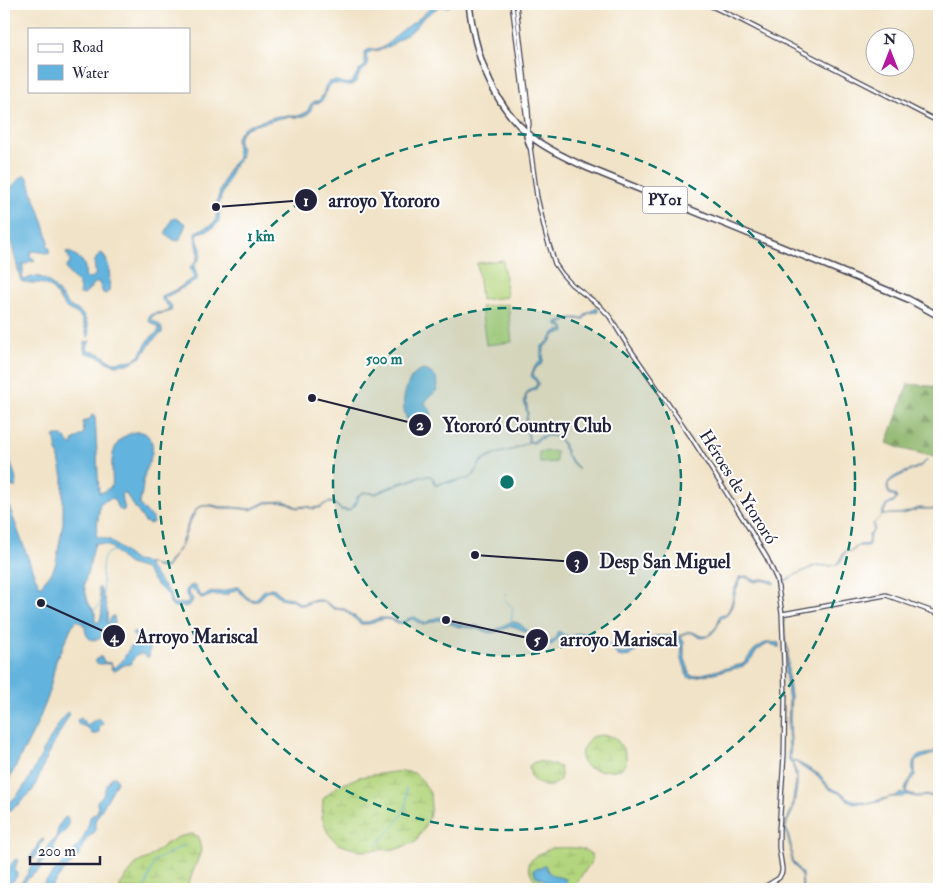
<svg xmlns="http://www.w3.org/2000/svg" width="943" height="893" viewBox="0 0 943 893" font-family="'IM FELL Double Pica',serif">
  <defs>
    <pattern id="forest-firs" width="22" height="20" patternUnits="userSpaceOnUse" patternTransform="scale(1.25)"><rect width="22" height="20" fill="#8eb66c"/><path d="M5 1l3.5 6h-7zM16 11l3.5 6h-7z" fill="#74945a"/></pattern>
    <pattern id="wetland-marsh" width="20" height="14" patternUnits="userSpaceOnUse" patternTransform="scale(1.25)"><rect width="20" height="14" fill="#b3d57d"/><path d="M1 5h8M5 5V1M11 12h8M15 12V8" fill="none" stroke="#9ab76d"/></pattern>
  </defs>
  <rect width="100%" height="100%" fill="#fff"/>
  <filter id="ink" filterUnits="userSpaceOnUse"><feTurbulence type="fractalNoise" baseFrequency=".02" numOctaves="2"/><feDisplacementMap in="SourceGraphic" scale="10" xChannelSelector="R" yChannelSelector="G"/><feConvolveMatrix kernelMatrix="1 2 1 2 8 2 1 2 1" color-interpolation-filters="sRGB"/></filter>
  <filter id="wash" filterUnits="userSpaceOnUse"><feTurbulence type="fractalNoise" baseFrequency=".0096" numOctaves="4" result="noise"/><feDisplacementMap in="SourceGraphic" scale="20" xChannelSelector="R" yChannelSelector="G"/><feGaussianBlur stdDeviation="1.12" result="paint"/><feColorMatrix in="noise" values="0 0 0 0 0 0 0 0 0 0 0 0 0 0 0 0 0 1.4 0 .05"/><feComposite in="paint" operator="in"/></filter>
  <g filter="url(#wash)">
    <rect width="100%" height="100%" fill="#f1e3c7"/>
    <path fill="url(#forest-firs)" stroke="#586c54" d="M908,384L939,387V458L902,449L887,443Z"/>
    <path fill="url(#wetland-marsh)" stroke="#6a7c5c" d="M601,735L614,737C619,742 628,754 626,761C626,763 622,768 621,769C607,772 576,773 582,751C584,746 588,741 591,737Z
      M534,762H543L560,767L561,775L560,780L552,786H545L535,782L531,777L529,766Z
      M401,771L414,773L422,780L430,793L431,807L429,818L416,842L397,849L360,851L338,844L328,833L322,817L323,799L336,787L359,777Z
      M192,834L197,836L199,840L201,851L189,882L185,889H120V885L137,863L148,858L166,844L178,837Z
      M552,848C565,848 582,845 592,855V861L574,886L570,889H548L537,882L532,876L529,869L528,863L539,854Z"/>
    <path fill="#b3d57d" stroke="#6a7c5c" d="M503,260L507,297L481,300L477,263Z
      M508,304L512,342L486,345L481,307Z
      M556,451V462L540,463L539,452Z"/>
    <path fill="#62b3dd" stroke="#426a8c" d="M434,4H453L448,7L440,6L423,18L415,28L390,46L381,50L371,51L366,56L368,62V66C366,68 364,69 362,71C358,75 358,81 353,84C345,89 338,81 330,85C324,89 327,98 320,102C318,103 315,103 313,104C308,123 296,115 281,118C275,119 269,122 263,123C254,126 245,126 240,135C236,142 242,147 241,154C241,160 237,162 233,167C231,170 231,174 229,178C226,186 222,194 219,203C217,210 223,218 216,225C212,229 205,232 199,232C194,241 202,244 201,252C201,258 197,262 194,266L197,276V280L164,298L165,300L172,306L171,311C165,314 157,313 151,317L152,320C158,323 163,326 162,333L153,340L141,357L128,364L115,365L107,362L98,356L86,353L84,349L85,342L90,341L87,347V350L101,354L110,361L115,362L132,360L139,356L150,338L158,332L159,328L149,321V316C154,311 163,314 169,310V307L162,300V296L179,288L187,282L194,278L190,267C192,265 194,263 196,261C202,252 194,242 195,233C200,228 211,228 215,221C218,217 215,210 216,205C219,194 224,177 230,167C232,164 235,161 238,158L236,138L243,128L251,124L278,116H298L307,112C309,109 309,105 313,102C316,100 318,102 320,99C326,94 322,82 333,81C341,80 343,86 352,82L359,70L365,66C366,61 362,55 366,51C370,48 377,50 382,48C389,44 394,37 400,32C412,24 424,15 434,4Z
      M23,176H26L28,178L32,191L43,221L49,242L47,244L50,249L49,254L42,252L31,251L30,256L35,260L34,262L30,261L27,264H23V273L22,278L25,280C44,268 56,290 66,302C70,307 74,308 79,311C86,316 89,328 89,336L87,337C86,330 84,324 81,318C77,312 70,311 65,307C59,300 56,290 48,286C39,281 29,285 21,281L12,246L4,222V197L17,181Z
      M176,218L186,224L179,241L174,240L165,234L172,219Z
      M67,251C78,256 87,261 85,275L89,279C101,274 92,269 95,261C95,260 99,254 100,253L103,254C111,265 110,279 109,291L106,294L103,293L99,283L97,282C91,285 89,292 83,295L80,294C80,277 71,281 66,268L70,263L69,257L66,253Z
      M597,308L598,310V312L589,313L583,320L572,319L560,324L564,327L565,332L556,334L550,342L544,347L543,363L536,368L533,374L538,382V385L536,389L528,393L526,397L528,414L525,427L529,434V441L533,442L539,437L548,434H551L557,437L564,443L567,455L579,469C574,465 568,460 566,454C564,451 564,446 562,443C554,431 543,436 534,443L528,442L515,449L497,454L484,461L481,462L475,474L471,478L449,483L445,482L436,486L434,484L432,477L429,476L420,477L409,482L403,483L376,494C372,494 370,493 367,493C357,492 359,499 356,505C354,507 351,509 348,511L341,510L334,504L330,503L325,504L322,507L314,509L306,507L297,508L288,503L282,502L266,503L251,510L235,508H220L211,506H203L198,508L195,513L189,524L181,547L175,554L167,567L164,568L156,567L151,564L147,565L161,583L169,592L172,596L171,602L173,604C178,603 184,605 188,603L189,600L186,595V591L189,587L193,585C198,588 197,593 202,596L212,592L226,591L235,587H238L247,597L254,600L259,596L263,591L271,588L275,589L283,597L293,598L300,604L305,603L312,600H321L326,602L335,608L345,609L362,622H368L379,618H387L403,622L409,618L415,617L425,623L438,617H440C448,619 455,623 462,625C467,626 472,625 477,626C482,628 486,631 492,631C499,630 506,622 513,622C527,621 534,651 552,641C556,639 556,636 557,632L559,631C562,633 565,636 568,636C574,636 577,632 582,633L605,640L616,652L622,654L630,652L654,636H678L687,632H693L701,636H708L717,626L720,615L726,614C731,607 732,603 733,594C734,588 738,583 739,577L747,576L754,580L763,579L774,581V584L763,580L755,582L745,577L741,578L736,590L732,606L727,615L720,619C718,628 711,638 701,638C692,633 690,630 680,636L684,642V656L688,667L689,674L693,676L706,673L743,664L754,650L763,644L769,642L779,643V648L774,645L768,644L756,651L753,657L742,667L691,678L688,677L686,674L685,668L681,657L682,646L679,639L676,638L669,639L657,638L652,639L630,656L622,657L618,656L606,643L602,641L584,636H578L568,638L560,635C547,658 537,641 524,631C520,629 516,627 512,626L496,632L490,633L475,628L459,627L443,621L438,620L423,625L412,619L401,624L391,620L385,619L377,621L373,623L368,624H361L344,610L334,609L324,602L319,601L312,602L305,605H299L292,600L282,599L271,590C266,592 265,594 261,598C251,607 244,596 237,589L226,595H212L202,599L192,589L188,592L193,599L191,604L185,607L182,606L175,607L172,606L170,603L168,595L155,583L145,569L129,564L120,557L112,548L107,545L95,543L84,585L88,602L95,613V622H99C105,610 100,601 98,588L99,587C106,601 108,608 107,623L108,624L112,616H114L115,623C112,626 110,630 107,633C97,643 85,643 85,626L77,620L72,626L56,661L48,697L36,727L4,789V493L34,574L40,586L52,572L56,563L63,523V477L54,436H63L72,446L74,440L82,435L84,432L83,422L90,419L92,415H95L99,493L103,492L112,486C113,480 112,476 112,470C111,455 115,438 132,433C137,431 142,431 146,434C159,445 149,461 145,473C143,480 143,486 142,492C141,496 140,500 140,504C142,510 149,514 153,518V522L150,524L145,522L125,493H123L121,495L125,509L122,511L117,507L114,499L112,498L100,503L96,536L110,540L135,561L150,563L156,566L165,567L180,547L188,523L194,512L198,507L202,506L212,505L221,507H231L251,509L265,502L285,501L297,507L306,506L313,508L319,507L326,503L330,502L334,503L341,509L349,510C358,504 353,497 363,492L375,493L399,483L408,481L419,476H431C435,478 434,483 437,485C447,479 460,482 472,477L481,461L491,455L514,449L528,442V436L524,427L527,414L524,400L527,392L536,386L537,383L531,376L535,366L541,361V350L542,346L549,341L555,332L564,330L562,327L557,326V323L571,318H583L587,313Z
      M423,370C432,371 442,381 436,391C433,395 428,397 425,403C426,406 430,408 431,412C434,422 423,430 414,426C402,420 402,400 406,390C409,380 413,373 423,370Z
      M4,428C7,438 9,449 10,460C12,471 17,474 16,487L4,486V482L9,478V471L4,462Z
      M927,459V460C921,471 889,476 888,486C888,488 889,491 890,493L896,495L897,498L894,503C887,505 885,508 883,515L904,513L919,508L939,509H919L904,514H889L881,516L874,523V530L870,535L869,545L867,546H858L853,551L845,552L841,561L838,565L830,566H816L797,574L783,582V581L788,580L797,574L816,565L830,566L837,564L845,551H851L859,545L868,544L869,534L873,531V524L881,516L885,506L894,501L896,499L894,496L889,494C878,472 918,474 927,459Z
      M784,619L785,641L788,648V675L791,696L790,718L791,744L790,755L791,760L801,764L820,775L829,787L840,792L844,794L846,797L853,800L867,803L898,795L901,793L904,794C905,792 905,789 906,786C907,783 911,779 912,776C914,769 910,762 917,757C922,753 932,755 935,750C939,744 935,740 939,735C939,738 940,743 939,747C937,756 922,756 915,762V775L907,787L906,793L917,796L933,795L939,797V798L934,796L916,797L906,795L902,797H890L882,801L869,804L854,803L847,800L843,795L829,789L817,775L802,767L796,762H792L797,774V786L793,810L787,823L786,828L791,845L792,860L802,874L803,889H802L801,875L791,861V849L785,829L786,823L792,808L796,780L794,770L792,764L789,760L788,755L789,747L788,728L789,701L785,672L788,650L784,642Z
      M133,632L137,633L140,638L149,640L150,647L149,657H147L143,654H138L133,659L131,664L124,665L117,670L114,671L111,669L112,665C106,662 100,666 95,662V660L99,658L100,656L103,659L104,662L111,663L113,668C127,662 125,648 137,641L135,637L132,634Z
      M67,712L70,714L48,755L33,790L20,803L4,815V807C24,793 33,771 44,750C51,737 58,724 67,712Z
      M81,718L87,725L98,718L102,721L103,724L99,728V732L97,734H92C90,727 85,727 78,724L77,720Z
      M112,777H116L117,781L112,791L95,821V830L93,834L89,836L84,843L78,857L61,874L50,889H39C47,881 54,871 63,863C76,850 88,835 90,817L98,811L97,801L103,795L107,784Z
      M65,817L68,818C70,832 61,832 55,842C53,845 54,850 54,854L47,858L41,864L40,869L26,880L21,889H13C18,885 22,882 26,876C29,872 28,869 32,865H38L39,861L43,859L44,853L40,854L37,853L34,859L29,860C34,853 36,845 42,839H44L40,846L39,853H41L47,850L49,844L56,837L59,825Z
      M17,858L18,860L16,865L15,870L17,874L16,878L5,889H4C4,880 9,863 17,858Z
      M543,865H545C549,877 556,876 566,879C566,885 561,886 557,888C549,885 543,878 536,876L533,870L538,868H542Z"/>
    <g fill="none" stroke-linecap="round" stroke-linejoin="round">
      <path stroke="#62b3dd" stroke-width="1" d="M781,582L785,581
        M103,595C104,581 95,550 116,551
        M504,596L506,593
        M505,600L513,608L511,623
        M92,611L98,607L101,602
        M376,846L378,843C394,826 411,813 406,788
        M145,889L154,861L185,845"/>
    </g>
  </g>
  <g filter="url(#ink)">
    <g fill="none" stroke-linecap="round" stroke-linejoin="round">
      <defs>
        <path id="secondary" d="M512,4L528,129
          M516,4L528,108L529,125L527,132
          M707,4L741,20L939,122
          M532,137L530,146L537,197L546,235L555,264L562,274L571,284L600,306L610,317L626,343L691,437L747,525L767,558L777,580L782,614L785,694L784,755L779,830V848L782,868V872L779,878L761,889
          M782,614L886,595L939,614"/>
        <path id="highway" d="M469,4C475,56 493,108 537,141C553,152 570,160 588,168L855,277L908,299L939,316
          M527,132V136L530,146"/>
      </defs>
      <use href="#secondary" stroke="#413f50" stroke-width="5.5"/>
      <use href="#highway" stroke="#413f50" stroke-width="8"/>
      <use href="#secondary" stroke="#fff" stroke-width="3"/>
      <use href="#highway" stroke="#fff" stroke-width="5"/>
    </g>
  </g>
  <circle cx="507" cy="482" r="174" fill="#0f766e" fill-opacity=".12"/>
  <g fill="none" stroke="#0f766e" stroke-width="2.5" stroke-dasharray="9 6">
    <circle cx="507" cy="482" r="174"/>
    <circle cx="507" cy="482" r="348"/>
  </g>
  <g text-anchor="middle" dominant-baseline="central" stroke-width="4" stroke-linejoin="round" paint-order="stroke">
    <rect fill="#fff" stroke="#646476" stroke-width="1" x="642.5" y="186.5" width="45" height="27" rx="4"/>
    <g font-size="16" font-weight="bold" fill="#22223b">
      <text x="665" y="200">PY01</text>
    </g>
    <g font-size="18" fill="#22223b" stroke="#fff">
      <text transform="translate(738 487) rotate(58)">Héroes de Ytororó</text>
    </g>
  </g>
  <circle cx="507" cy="482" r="8" fill="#0f766e" stroke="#fff" stroke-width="2.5"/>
  <g font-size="15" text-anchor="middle" font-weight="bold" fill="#0f766e" stroke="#fff" stroke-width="4" stroke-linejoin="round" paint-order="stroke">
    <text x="261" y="241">1 km</text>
    <text x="384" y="364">500 m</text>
  </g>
  <path fill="none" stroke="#22223b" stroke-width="2" d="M216 207L306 200M312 398L420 425M475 555L577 562M41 603L114 636M446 620L537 640"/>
  <g fill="#22223b" stroke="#fff" stroke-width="2">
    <circle cx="216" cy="207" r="5"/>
    <circle cx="312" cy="398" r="5"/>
    <circle cx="475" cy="555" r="5"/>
    <circle cx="41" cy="603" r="5"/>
    <circle cx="446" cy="620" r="5"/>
    <circle cx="306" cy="200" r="12"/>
    <circle cx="420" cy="425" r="12"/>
    <circle cx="577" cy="562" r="12"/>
    <circle cx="114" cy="636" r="12"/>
    <circle cx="537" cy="640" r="12"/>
  </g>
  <g font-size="15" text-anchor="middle" font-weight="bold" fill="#fff">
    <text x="306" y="206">1</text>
    <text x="420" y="430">2</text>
    <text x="577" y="567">3</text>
    <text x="114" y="642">4</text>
    <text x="537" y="645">5</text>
  </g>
  <g font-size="19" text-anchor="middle" font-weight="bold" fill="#22223b" stroke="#fff" stroke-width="4" stroke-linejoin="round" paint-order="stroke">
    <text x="384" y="207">arroyo Ytororo</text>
    <text x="527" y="432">Ytororó Country Club</text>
    <text x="665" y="568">Desp San Miguel</text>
    <text x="197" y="643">Arroyo Mariscal</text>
    <text x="619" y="646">arroyo Mariscal</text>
  </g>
  <rect width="943" height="893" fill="none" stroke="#fff" stroke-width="20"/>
  <rect x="28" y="28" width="162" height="65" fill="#ffffff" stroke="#a7a7b1"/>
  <rect x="38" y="44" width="25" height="8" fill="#ffffff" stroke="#a7a7b1"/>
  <text x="72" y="52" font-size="15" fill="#22223b">Road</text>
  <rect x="38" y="65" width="25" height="15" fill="#62b3dd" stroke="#a7a7b1"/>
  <text x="72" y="78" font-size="15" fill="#22223b">Water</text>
  <g transform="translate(890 52)"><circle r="24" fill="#ffffff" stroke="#a7a7b1"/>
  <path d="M0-4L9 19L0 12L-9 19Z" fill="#b5179e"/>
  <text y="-8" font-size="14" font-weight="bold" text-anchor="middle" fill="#22223b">N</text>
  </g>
  <path d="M30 856v8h70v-8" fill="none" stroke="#22223b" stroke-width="2.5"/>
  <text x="38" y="856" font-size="15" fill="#22223b" stroke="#ffffff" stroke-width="4" paint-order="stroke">200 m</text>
</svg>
